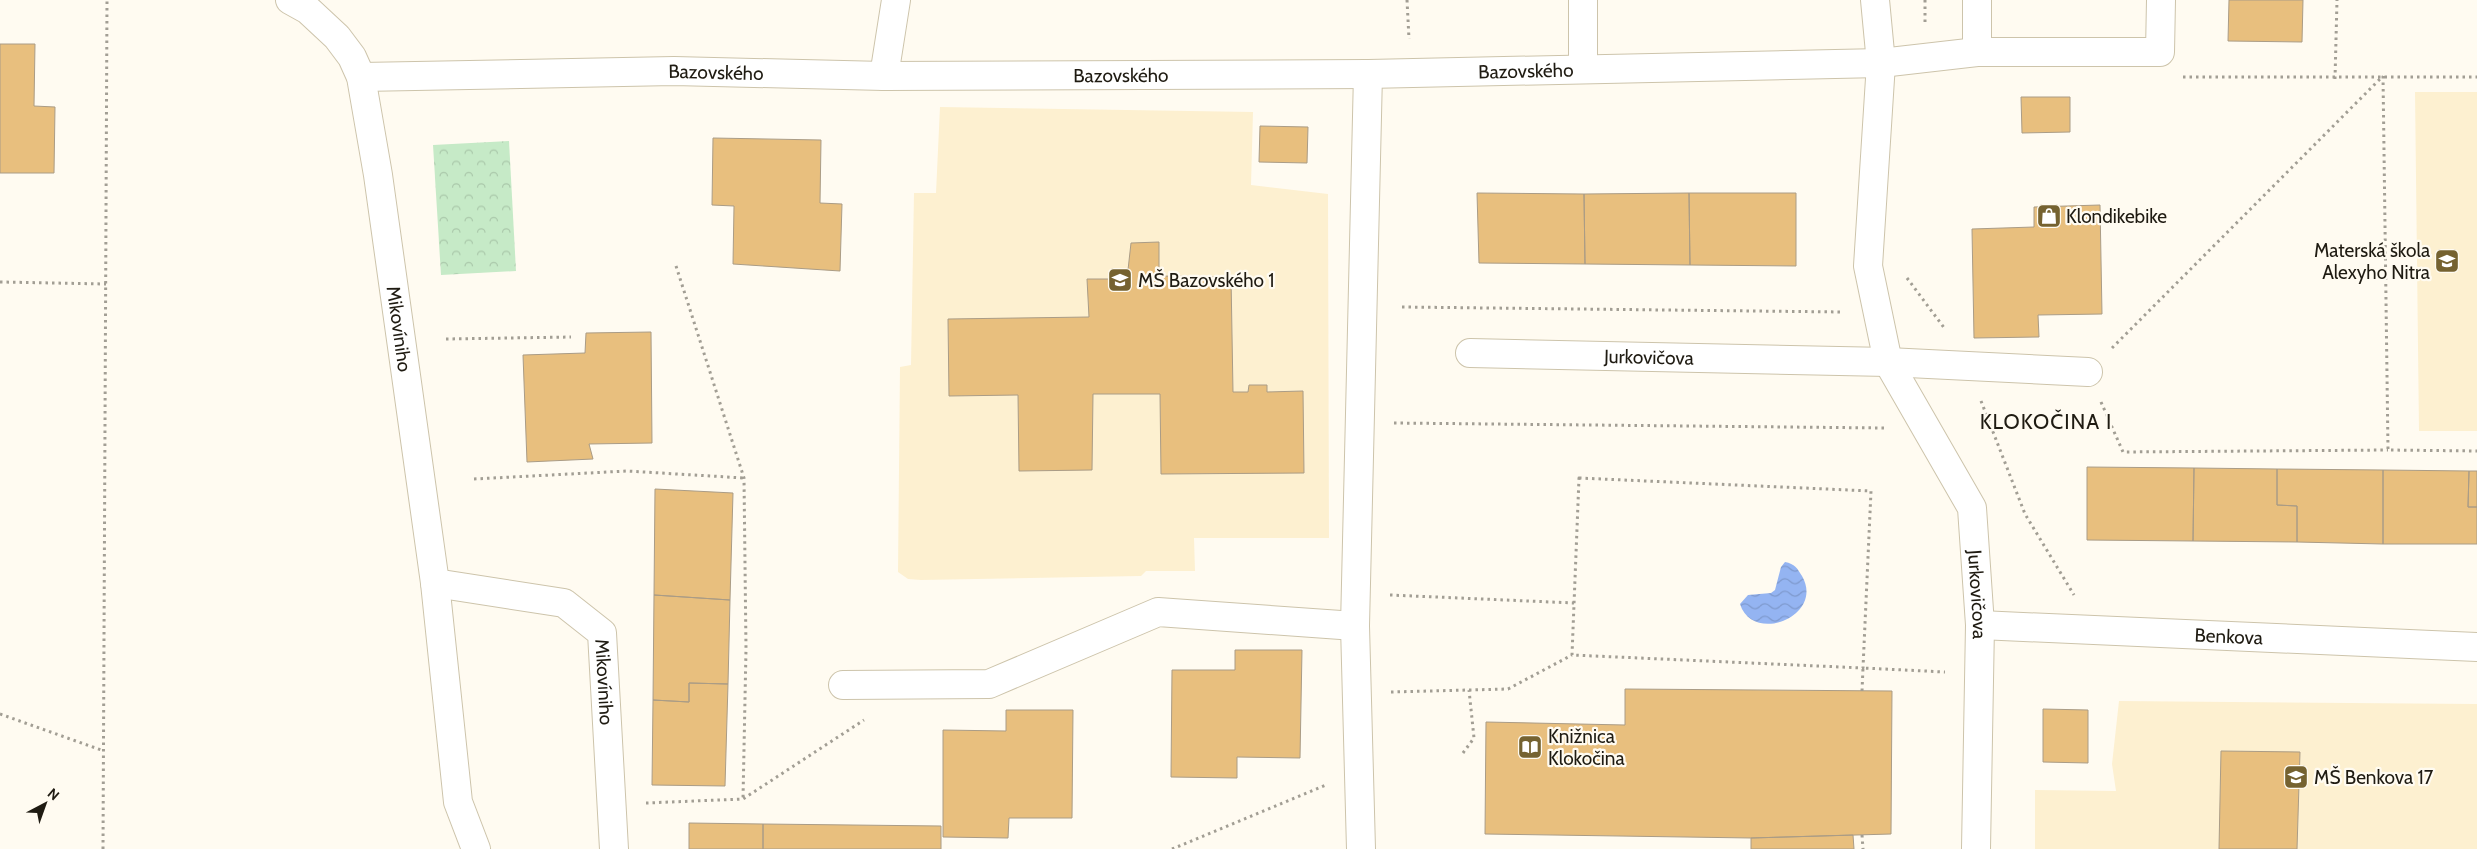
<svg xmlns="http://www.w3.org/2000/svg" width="2477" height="849" viewBox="0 0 2477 849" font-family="Cabin,sans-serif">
  <defs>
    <pattern id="park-crowns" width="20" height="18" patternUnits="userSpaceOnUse" patternTransform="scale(1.25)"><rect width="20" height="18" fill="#c6eac7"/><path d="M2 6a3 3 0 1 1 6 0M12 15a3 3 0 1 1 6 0" fill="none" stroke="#aac8aa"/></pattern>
    <pattern id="water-waves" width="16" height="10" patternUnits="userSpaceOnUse" patternTransform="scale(1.25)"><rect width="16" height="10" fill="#94b4f2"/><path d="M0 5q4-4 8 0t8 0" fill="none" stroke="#7f9ace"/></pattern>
  </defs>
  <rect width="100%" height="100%" fill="#fffbf1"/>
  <path fill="#fdf0d0" d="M2415,92H2477V431H2419Z
    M940,107L1253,112L1251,185L1328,194L1329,538H1194L1195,571H1146L1141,576L921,580L908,579L898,572L900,367L911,365L914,193H936Z
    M2119,701L2477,704V849H2035V790L2116,791L2112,764Z"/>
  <path fill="url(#park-crowns)" d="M509,141L516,271L441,275L433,145Z"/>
  <path fill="url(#water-waves)" d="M1785,562C1795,564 1797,568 1802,576C1825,616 1753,645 1740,604L1748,595L1771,593L1775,590L1781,567Z"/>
  <path fill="#e8bf7e" stroke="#aa9c86" d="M2229,0H2303L2302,42L2228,41Z
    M0,44H35L34,106L55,107L54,173H0Z
    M2021,97H2070V132L2022,133Z
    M1260,126L1308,127L1307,163L1259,162Z
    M713,138L821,140L820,203L842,204L840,271L733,264L734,206L712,205Z
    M1477,193L1584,194L1585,264L1479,263Z
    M1689,193L1690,265L1585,264L1584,194Z
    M1689,193H1796V266L1690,265Z
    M2100,205L2102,314L2038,315L2039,337L1974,338L1972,229L2034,227V207Z
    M1159,242V276L1231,277L1233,392H1248L1249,385H1267V392L1303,391L1304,473L1161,474L1160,394H1093L1092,470L1019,471L1018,395L949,396L948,319L1089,317L1087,279H1127L1131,243Z
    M651,332L652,443L589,444L593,459L527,462L523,355L585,353L586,333Z
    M2087,467L2194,468L2193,541L2087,540Z
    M2194,468L2277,469V505L2297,506V542L2193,541Z
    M2277,469L2383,470V544L2297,542V506L2277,505Z
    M2383,470L2469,471L2468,507H2477V544H2383Z
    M2469,471H2477V507H2468Z
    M655,489L733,493L730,600L654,595Z
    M654,595L730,600L728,684L689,683V702L653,700Z
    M1235,650H1302L1300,758L1237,757V778L1171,777L1172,670H1235Z
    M689,683L728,684L725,786L652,785L653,700L689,702Z
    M1625,689L1892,691L1891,834L1751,838L1485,834L1486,722L1625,725Z
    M2043,709L2088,710V763L2043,762Z
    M1006,710H1073L1072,818H1009L1008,838L943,837V730L1006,731Z
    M2221,751L2300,752L2297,849H2219Z
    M689,823L763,824V849H689Z
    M763,824L941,826V849H763Z
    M1853,835L1854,849H1751V838Z"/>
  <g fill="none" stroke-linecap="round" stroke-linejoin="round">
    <defs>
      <g id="street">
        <path id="s1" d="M290,0L308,10L337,37L352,57L361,77L378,175L435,583L458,802L476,849"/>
        <path d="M1583,0V69"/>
        <path id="s2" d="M1875,0L1881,63L1868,266L1888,362L1972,508L1980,625L1976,849"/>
        <path d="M1977,52V0"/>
        <path d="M884,76L896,0"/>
        <path id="s3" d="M361,77L674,71L884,76L1368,74L1881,63L1977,52H2160L2161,0"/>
        <path id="s4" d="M1470,353L1888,362L2088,372"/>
        <path id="s5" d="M435,583L564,603L602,633L614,849"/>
        <path id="s6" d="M1980,625L2477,647"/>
        <path d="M843,685L989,684L1158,612L1355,626"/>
        <path d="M1361,849L1355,626L1368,74"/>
      </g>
    </defs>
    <use href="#street" stroke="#cdc4ab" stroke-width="30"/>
    <path stroke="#a29e94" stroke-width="3" stroke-dasharray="2.5 4" stroke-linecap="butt" d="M1407,0L1409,39
      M1925,0V23
      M2383,76L2388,450L2477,451
      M2183,77H2477
      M2335,79L2337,0
      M676,266L744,478L746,649L743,799
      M1907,278L1945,329
      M0,282L106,284
      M1402,307L1842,312
      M446,339L571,337
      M2112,348L2383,76
      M1981,401L2025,514L2074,595
      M2101,402L2123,452L2388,450
      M1394,423L1885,428
      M1579,478L1871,491L1863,668L1572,655Z
      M474,479L627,471L744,478
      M1390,595L1574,603
      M1862,691L1863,668L1945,672
      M1391,692L1508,689L1572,655
      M0,714L104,751
      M1463,753L1474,738L1469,690
      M646,803L743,799L864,720
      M1862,835L1863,849
      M103,849L107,0
      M1172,849L1326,785"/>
    <use href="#street" stroke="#fff" stroke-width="28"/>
  </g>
  <defs>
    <symbol id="shop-square" viewBox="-11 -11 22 22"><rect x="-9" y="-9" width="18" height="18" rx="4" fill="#756230" stroke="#fffbf1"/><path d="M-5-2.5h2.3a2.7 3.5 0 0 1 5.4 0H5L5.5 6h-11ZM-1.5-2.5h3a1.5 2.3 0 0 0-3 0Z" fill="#fff"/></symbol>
    <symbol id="school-square" viewBox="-11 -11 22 22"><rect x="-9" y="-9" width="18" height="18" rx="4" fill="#756230" stroke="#fffbf1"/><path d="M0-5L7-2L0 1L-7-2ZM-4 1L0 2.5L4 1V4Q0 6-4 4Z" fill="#fff"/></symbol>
    <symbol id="library-square" viewBox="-11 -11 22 22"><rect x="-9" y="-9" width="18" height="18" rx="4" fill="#756230" stroke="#fffbf1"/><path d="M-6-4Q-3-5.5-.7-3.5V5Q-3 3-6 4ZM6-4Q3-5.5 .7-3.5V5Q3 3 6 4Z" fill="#fff"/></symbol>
  </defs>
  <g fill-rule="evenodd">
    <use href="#shop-square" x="2035" y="202" width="28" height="28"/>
    <use href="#school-square" x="2433" y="247" width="28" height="28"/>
    <use href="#school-square" x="1106" y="266" width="28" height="28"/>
    <use href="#library-square" x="1516" y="733" width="28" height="28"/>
    <use href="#school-square" x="2282" y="763" width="28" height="28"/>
  </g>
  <g text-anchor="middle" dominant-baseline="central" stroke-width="4.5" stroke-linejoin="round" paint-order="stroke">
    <g font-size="19" fill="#1f1b12" stroke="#fffbf1">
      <text stroke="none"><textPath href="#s3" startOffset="1165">Bazovského</textPath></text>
      <text stroke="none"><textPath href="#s3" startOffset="355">Bazovského</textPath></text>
      <text stroke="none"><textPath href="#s3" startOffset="760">Bazovského</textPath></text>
      <text stroke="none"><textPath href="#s1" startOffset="362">Mikovíniho</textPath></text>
      <text stroke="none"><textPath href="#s4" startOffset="179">Jurkovičova</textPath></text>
      <text stroke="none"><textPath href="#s2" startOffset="620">Jurkovičova</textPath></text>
      <text stroke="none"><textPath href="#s6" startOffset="249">Benkova</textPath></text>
      <text stroke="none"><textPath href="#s5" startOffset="228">Mikovíniho</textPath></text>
    </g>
    <g font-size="19" fill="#1f1b12" stroke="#fffbf1" text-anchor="start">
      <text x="2066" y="216">Klondikebike</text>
      <text x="2430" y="250" text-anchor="end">Materská škola<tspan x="2430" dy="22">Alexyho Nitra</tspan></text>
      <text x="1138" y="280">MŠ Bazovského 1</text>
      <text x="1548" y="736">Knižnica<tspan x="1548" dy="22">Klokočina</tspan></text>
      <text x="2314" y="777">MŠ Benkova 17</text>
    </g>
    <g font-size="21" letter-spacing="1" fill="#1f1b12" stroke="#fffbf1">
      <text x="2046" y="421">KLOKOČINA I</text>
    </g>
  </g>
  <g transform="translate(45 804) rotate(41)" stroke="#fffbf1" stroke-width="4" paint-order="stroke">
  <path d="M0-4L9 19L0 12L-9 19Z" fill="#1f1b12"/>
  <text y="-8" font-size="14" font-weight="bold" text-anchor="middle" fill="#1f1b12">N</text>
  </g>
</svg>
